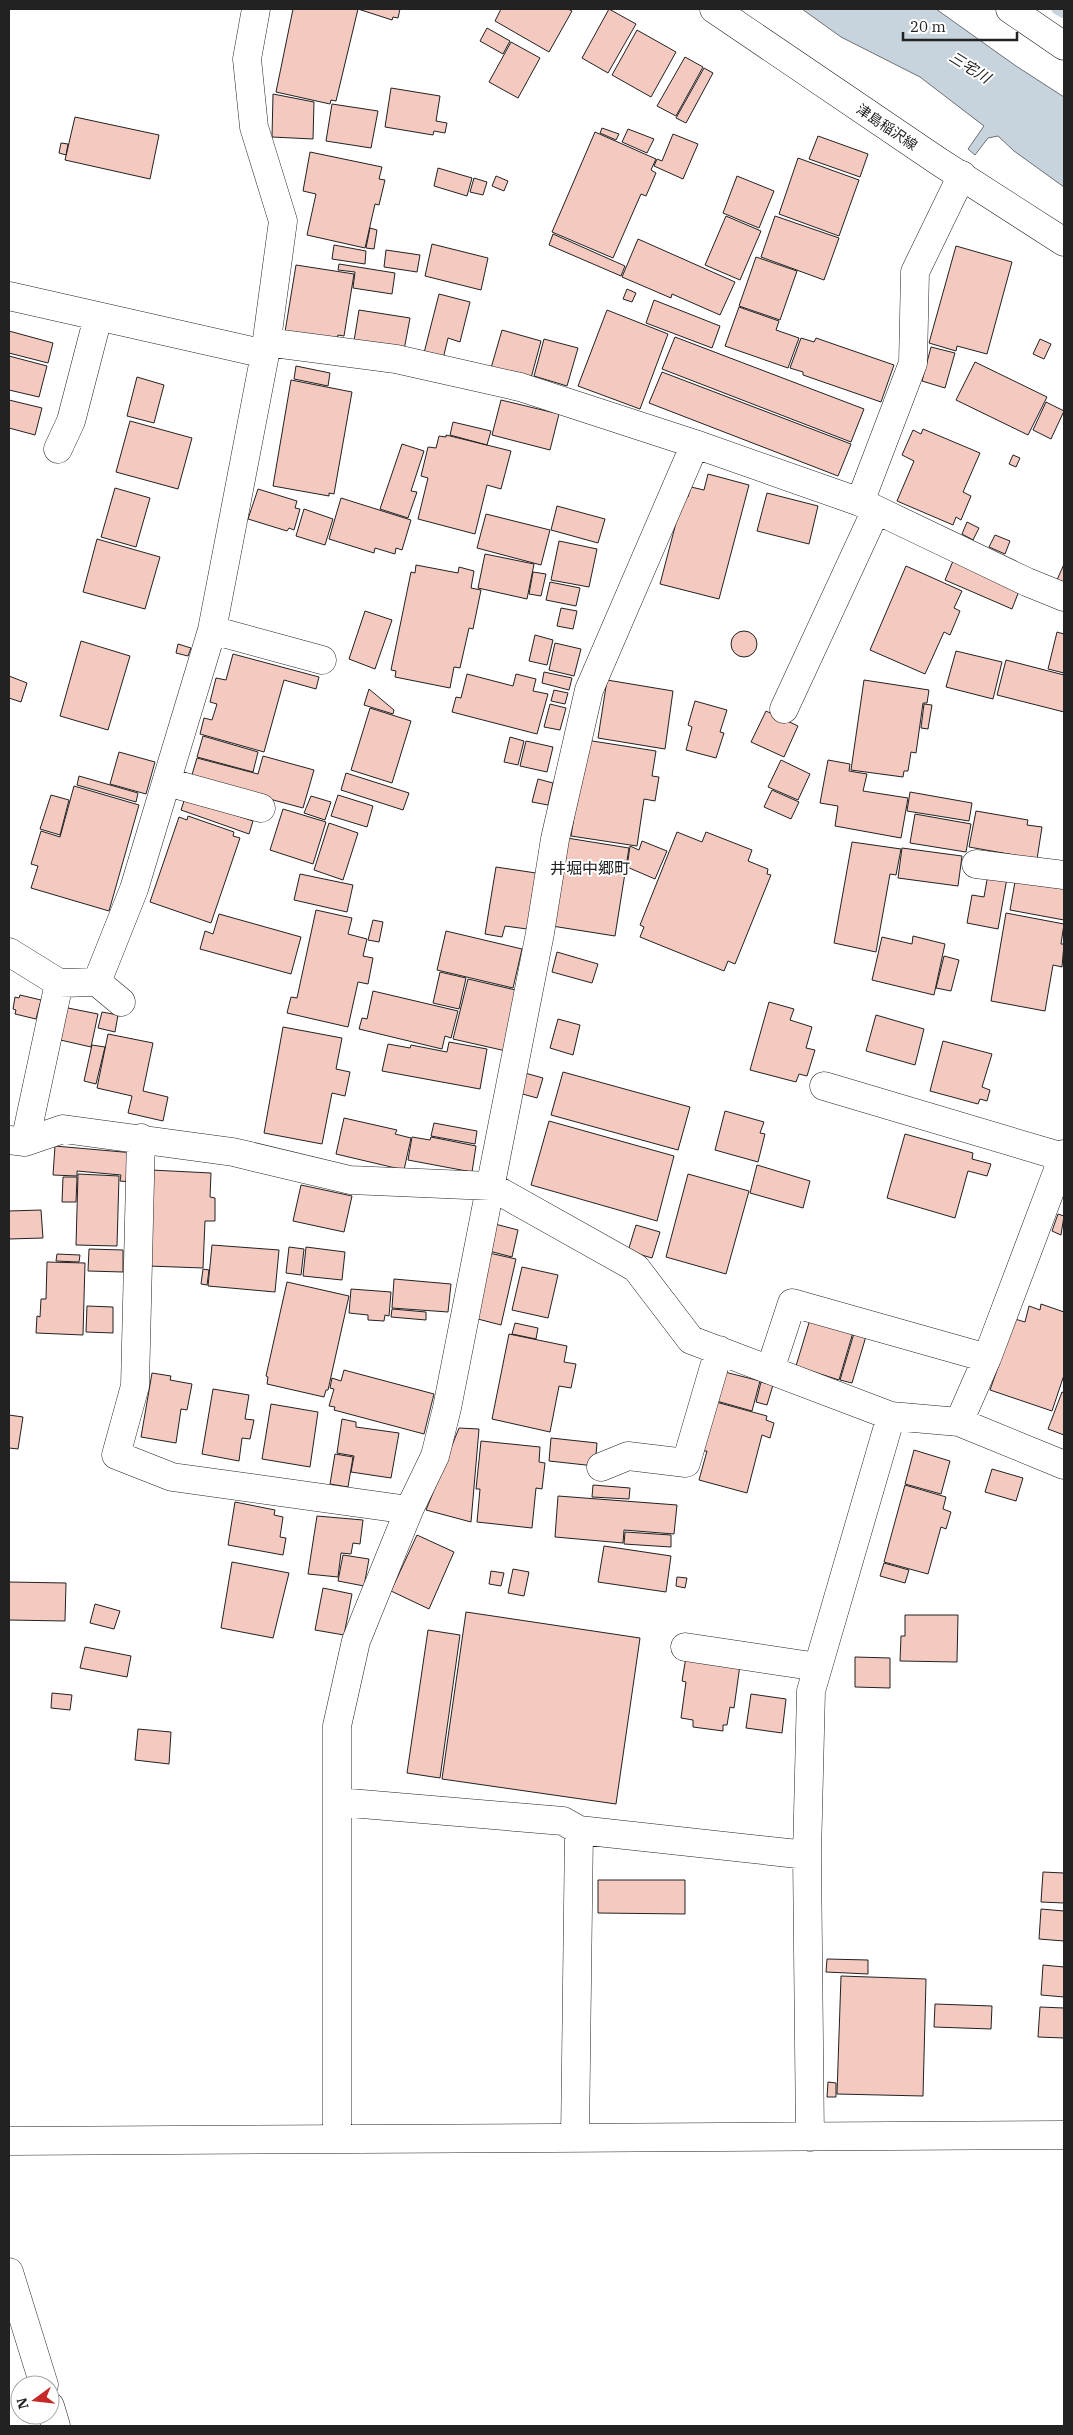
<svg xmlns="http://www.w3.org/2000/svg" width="1073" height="2435" viewBox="0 0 1073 2435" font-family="'IBM Plex Serif','Noto Sans JP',serif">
  <rect width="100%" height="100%" fill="#fff"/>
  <path fill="#c7d3dd" stroke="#6f6f6f" d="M802,9H936L1016,66L1064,97V187L1014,151L998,136L988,138L975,155L968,149L984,126L920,77L841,37Z"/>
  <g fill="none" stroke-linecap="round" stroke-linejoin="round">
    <path stroke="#c7d3dd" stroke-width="11" d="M1057,9L1064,13"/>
  </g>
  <path fill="#f3c9c0" stroke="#222" d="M293,9H400L398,18L393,17L392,20L358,9L336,101L331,100L330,104L276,92Z
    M501,9H568L572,11L549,52L495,21Z
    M609,9L636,24L608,73L582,58Z
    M487,28L510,41L503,54L480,41Z
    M637,30L676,52L651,97L612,75Z
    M511,42L540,58L518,98L489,82Z
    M685,57L703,67L676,116L657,106Z
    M704,68L713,73L686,123L676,118Z
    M391,88L440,96L436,121L447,123L445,133L434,131L433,135L385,127Z
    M273,94L314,102L313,139L272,137Z
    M332,104L378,111L371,148L326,141Z
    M75,117L159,135L150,179L65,160Z
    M602,128L619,134L616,140L600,133Z
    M628,129L654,139L647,153L622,142Z
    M595,132L656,159L651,170L656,173L646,196L641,194L613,258L552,232Z
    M673,134L698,144L683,179L654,166L657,159L662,161Z
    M818,136L868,154L860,177L809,159Z
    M61,143L68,144L66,155L59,153Z
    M310,152L382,167L379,179L385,180L379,205L375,204L365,248L307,235L316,194L303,191Z
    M798,158L859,180L839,236L779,214Z
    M438,168L472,178L467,196L434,186Z
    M496,176L508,181L504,191L492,186Z
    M737,176L774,191L759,228L723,213Z
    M474,178L487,182L483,195L470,192Z
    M726,216L761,231L740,280L705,265Z
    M775,216L839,238L824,280L761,257Z
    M370,228L377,230L374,249L366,248Z
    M553,234L625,266L621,276L549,245Z
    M638,239L735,282L720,315L672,294L671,298L622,277Z
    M432,244L488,258L481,290L425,276Z
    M334,245L366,251L365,264L332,259Z
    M956,246L1012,262L987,354L957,346L956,351L929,343Z
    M386,250L420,255L417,272L384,267Z
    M756,257L797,271L780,320L739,306Z
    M339,264L395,273L392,294L353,288L355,272L338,270Z
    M296,265L354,274L344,336L338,335L337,340L285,332Z
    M627,289L636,293L632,302L623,299Z
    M439,294L470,302L460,342L448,338L443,359L424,353Z
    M654,300L720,326L712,348L646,323Z
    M739,307L779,321L776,330L799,338L788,368L725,346Z
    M359,310L410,318L404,350L354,341Z
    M607,310L668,334L640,409L578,386Z
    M502,330L541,341L531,378L491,368Z
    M9,331L53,343L48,363L9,353Z
    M675,337L864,409L851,442L662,369Z
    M801,338L814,342L816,338L894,365L881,402L803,375V372L790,368Z
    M544,339L578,348L567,386L534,376Z
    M1040,339L1051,344L1044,359L1033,354Z
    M931,347L955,353L945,388L922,381Z
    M9,356L47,366L39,397L9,390Z
    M975,362L1047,397L1028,435L956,400Z
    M296,366L330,373L328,386L294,379Z
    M662,372L851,444L838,476L649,403Z
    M137,377L164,385L154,423L127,416Z
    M291,380L352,392L334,494L329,493V496L273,486Z
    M9,400L42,408L35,435L9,428Z
    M501,400L559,414L550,450L492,435Z
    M1046,402L1064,411L1051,439L1033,430Z
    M130,421L192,438L178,489L116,472Z
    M453,422L491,431L487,445L450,435Z
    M923,429L980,453L963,492L971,496L961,520L956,517L953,525L897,501L914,461L902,455L913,430L921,434Z
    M446,435L511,451L501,489L487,485L475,534L418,519L428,478L421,476L428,447L436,448L439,436L446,437Z
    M402,444L424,451L411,491L417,492L408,518L380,509Z
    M1013,455L1020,458L1016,467L1009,464Z
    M708,474L749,485L719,599L660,584L683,496L688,497L691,487L704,490Z
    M115,488L150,498L136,547L101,537Z
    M258,489L297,501L295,508L300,509L294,530L289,528L287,531L248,519Z
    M767,493L818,506L809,544L757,531Z
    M341,498L411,520L402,550L396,548L395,554L375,548L374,553L329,539Z
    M557,506L605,519L598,543L551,530Z
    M304,509L333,519L325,545L296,536Z
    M486,514L550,530L541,565L477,548Z
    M967,522L979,528L973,540L962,534Z
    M995,535L1010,541L1005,554L989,547Z
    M97,539L160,557L145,609L83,592Z
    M559,541L597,549L589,587L551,580Z
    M485,554L534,564L527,599L478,588Z
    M953,561L1019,591L1012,609L945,580Z
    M1064,564V583L1057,580Z
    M416,565L458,573L459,567L474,571L471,588L481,590L473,629L469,628L460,668L454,667L450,688L395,677L396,671L391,670L411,572L415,573Z
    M906,566L962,591L954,608L960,611L950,635L944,632L925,674L870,650Z
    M533,572L546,574L541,596L529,594Z
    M550,582L580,588L576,606L546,600Z
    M561,608L577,611L573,629L557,626Z
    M365,611L392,620L375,669L349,659Z
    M731 644a13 13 0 1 1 26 0a13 13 0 1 1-26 0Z
    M1057,632L1064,634V673L1048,669Z
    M535,635L553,640L547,665L529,661Z
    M81,641L130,656L108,730L60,716Z
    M555,643L581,649L574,676L549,670Z
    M178,644L191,648L188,656L176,653Z
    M956,651L1002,662L993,699L946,687Z
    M233,654L319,677L316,689L284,680L264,752L200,734L204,718L212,720L217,704L210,702L216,678L226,680Z
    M1006,660L1064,675V712L997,695Z
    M544,672L572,678L569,690L542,683Z
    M467,674L513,686L516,674L536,679L533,691L548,694L537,734L452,712L456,697L461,698Z
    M9,676L27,683L21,702L9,698Z
    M607,680L673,691L665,749L598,738Z
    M864,680L929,690L927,703H923L916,753L911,752L908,771H904L903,777L851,770Z
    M369,689L394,710L393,714L364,705Z
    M554,690L568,693L565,704L551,701Z
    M695,701L727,710L720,732L724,733L716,758L686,750L692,727L688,725Z
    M550,704L566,708L560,730L544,727Z
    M924,704L932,705L928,729L921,728Z
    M370,708L411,721L392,783L351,770Z
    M766,711L798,726L784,757L751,742Z
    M203,736L258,752L253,772L197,757Z
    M510,737L524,741L518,765L504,762Z
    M586,740L656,751L652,776L659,777L655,801L644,799L637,846L571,836Z
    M526,741L553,747L547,772L520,766Z
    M119,752L155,762L146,794L110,784Z
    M263,756L314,770L303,808L191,778L197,758L258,774Z
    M781,760L810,774L798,800L768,787Z
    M828,760L850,764L849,771L867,774L863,791L908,798L901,838L835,826L838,806L820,803Z
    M346,773L409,793L403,810L341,790Z
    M79,776L138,793L136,802L77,785Z
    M538,779L553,783L548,805L532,802Z
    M74,786L139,805L109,911L31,888L38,866L31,864L41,831L60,837Z
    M772,790L799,802L791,819L764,807Z
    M910,792L972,803L969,821L907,811Z
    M51,795L69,800L60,835L40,829Z
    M338,795L373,806L367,827L331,816Z
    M311,796L331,802L325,820L304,813Z
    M185,798L253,821L249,834L181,810Z
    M283,809L326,822L313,864L270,850Z
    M976,811L1028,820L1027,825L1042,827L1037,859L969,847Z
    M915,814L971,824L966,852L910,843Z
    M188,816L234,832L233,836L240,838L211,923L150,902L179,817L187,820Z
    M329,823L358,833L343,880L314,870Z
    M677,832L702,842L706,832L752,850L748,861L768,869L767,874L771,875L735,964L728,961L724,971L640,937L644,927L640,925Z
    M567,838L629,848L615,936L552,926Z
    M642,841L667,851L655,879L627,867L630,846L639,850Z
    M852,842L901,849L896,875L890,874L876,952L834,943Z
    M902,848L962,856L958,886L898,878Z
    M496,867L536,873L527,929L505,926L502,937L485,934Z
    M300,874L353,885L347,912L294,900Z
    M988,874L1007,878L998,929L967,923L972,895L984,897Z
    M1016,876L1064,885V920L1010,910Z
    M316,910L352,918L348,934L367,939L363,956L373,958L368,984L358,982L348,1027L287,1013L291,997L297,998Z
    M1006,913L1064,924L1061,944H1064L1062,967L1053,965L1045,1011L991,1001Z
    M219,914L301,937L291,974L200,949L205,931L213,934Z
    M373,920L383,922L379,942L368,940Z
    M446,931L522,949L513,988L437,970Z
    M913,936L945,944L934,995L872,980L882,937L912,944Z
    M557,952L598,964L592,983L552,972Z
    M944,956L959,960L951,991L936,988Z
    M440,972L466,978L459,1009L433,1003Z
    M468,979L520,991L506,1051L453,1039Z
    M373,991L458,1011L451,1038L445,1036L442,1049L359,1029L362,1018L367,1019Z
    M20,995L41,1000L36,1019L15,1014L16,1010L13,1009L15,997L19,998Z
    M769,1002L794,1009L790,1020L812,1027L806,1048L815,1050L807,1076L799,1074L796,1082L750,1070Z
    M63,1007L98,1014L91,1047L56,1039Z
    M102,1012L118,1015L115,1032L98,1028Z
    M876,1015L924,1029L915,1065L866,1051Z
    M558,1019L580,1025L573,1055L550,1048Z
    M283,1027L342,1038L336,1069L350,1072L345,1096L332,1093L322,1144L264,1133Z
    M108,1034L153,1043L143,1091L168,1097L163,1121L128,1113L132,1096L97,1088Z
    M943,1041L992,1054L982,1087L990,1090L987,1101L980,1099L978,1104L930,1091Z
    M449,1042L487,1049L480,1089L382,1071L388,1044L410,1048L411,1045L447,1052Z
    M92,1045L105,1047L96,1084L84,1081Z
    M563,1072L690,1107L678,1150L551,1115Z
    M525,1073L543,1078L537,1098L519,1093Z
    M725,1111L764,1122L760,1133L765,1134L758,1162L715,1150Z
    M344,1118L397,1130L395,1134L411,1138L404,1170L336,1154Z
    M549,1121L674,1156L657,1221L531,1185Z
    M434,1123L477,1131L475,1144L431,1136Z
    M905,1134L973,1153L972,1159L991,1164L987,1176L968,1171L955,1218L887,1198Z
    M412,1137L430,1140L431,1137L476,1146L472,1172L408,1160Z
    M55,1146L134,1153L131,1182L120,1181L121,1175L77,1171V1176L53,1175Z
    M757,1165L810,1181L803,1208L750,1193Z
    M151,1170L211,1173L210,1197L215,1198V1221H205L203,1268L148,1266Z
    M78,1174L119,1176L117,1246L76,1245Z
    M688,1174L749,1191L726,1274L666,1257Z
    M63,1177H77L76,1202H62Z
    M301,1185L352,1196L344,1232L293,1221Z
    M41,1210L43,1238L9,1239V1211Z
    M1058,1214L1064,1216L1061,1235L1052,1231Z
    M495,1224L518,1230L512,1257L489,1251Z
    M636,1225L660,1232L652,1258L628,1251Z
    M212,1245L279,1250L275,1292L208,1286Z
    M289,1247L304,1249L301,1275L286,1273Z
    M306,1247L345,1252L342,1280L303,1276Z
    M89,1249L123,1250V1272L88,1271Z
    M489,1253L516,1259L501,1325L474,1318Z
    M57,1254L80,1255L79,1262L56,1261Z
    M47,1262L85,1263L83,1335L36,1333L37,1316L40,1317L41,1299H46Z
    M522,1267L558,1275L548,1318L512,1310Z
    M203,1269L209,1270L207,1285L201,1284Z
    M394,1279L451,1284L448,1312L392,1308Z
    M287,1282L349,1296L328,1390H326L324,1397L267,1384L268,1377L266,1376Z
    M351,1289L391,1292L389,1316L385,1315L384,1321L368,1320V1315L349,1313Z
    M1041,1304L1064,1312V1375L1052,1411L990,1390L1015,1319L1025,1322L1029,1306L1040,1310Z
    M87,1306L113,1307V1333L86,1332Z
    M392,1309L426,1312V1320L391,1317Z
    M811,1316L854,1329L839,1380L796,1366Z
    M515,1323L538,1328L536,1339L512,1334Z
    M855,1330L867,1333L852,1383L840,1380Z
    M509,1334L567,1346L564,1362L576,1364L571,1388L559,1386L550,1432L492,1419Z
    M344,1370L434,1394L424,1434L334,1410L335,1407L329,1406L334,1389L330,1388L332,1378L341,1381Z
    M721,1371L760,1381L752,1411L713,1400Z
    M152,1373L171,1376L170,1380L192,1384L187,1410L181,1409L176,1443L141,1437Z
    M761,1382L773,1385L767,1405L756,1402Z
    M213,1389L249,1395L245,1419L254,1420L250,1439L242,1438L239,1461L202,1454Z
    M1062,1392L1064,1393V1435L1048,1429Z
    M716,1402L767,1416L766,1420L774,1423L770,1438L762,1435L747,1493L699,1480L707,1451H703Z
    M271,1404L318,1412L310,1467L262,1459Z
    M9,1415L23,1417L18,1449L9,1448Z
    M342,1419L356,1422V1427L399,1433L391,1478L351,1472L354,1456L337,1453Z
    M459,1428L479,1429L471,1522L426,1510Z
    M551,1438L597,1443L595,1466L549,1461Z
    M481,1441L540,1447L539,1462L545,1463L542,1489L536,1488L532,1528L477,1522L480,1489H476Z
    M914,1450L950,1461L941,1494L905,1484Z
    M335,1454L353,1457L348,1487L330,1484Z
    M992,1469L1023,1478L1016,1501L985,1492Z
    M593,1485L630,1488L629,1499L592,1497Z
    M905,1485L946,1497L943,1509L951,1512L946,1529L941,1527L928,1574L884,1562Z
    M558,1496L677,1505L674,1534L624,1530L623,1543L555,1537Z
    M235,1502L275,1510L274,1515L283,1517L280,1537L286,1538L283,1555L228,1545Z
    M317,1516L363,1520L360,1544L353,1543L351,1554L341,1553L338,1577L308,1574Z
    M625,1532L671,1535V1547L624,1544Z
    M417,1535L454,1552L429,1609L391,1591Z
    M604,1546L671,1556L666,1592L598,1582Z
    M343,1555L369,1559L364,1586L338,1581Z
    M232,1562L289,1573L273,1638L221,1628Z
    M884,1563L909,1570L905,1583L880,1576Z
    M513,1569L529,1572L524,1596L508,1593Z
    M491,1571L504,1573L501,1586L489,1584Z
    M677,1577L687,1578L685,1588L676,1586Z
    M9,1582L66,1583L65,1621L9,1620Z
    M323,1588L352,1594L344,1635L315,1630Z
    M95,1604L120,1611L114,1629L90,1623Z
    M466,1612L640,1638L616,1804L442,1779Z
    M905,1615H958L957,1662L900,1661L901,1636H905Z
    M428,1630L460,1635L440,1778L407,1773Z
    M85,1647L131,1656L127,1677L80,1668Z
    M686,1657L740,1665L734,1708L730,1707L727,1725H723V1731L693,1727V1720L681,1718L686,1682L682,1681Z
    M855,1657L890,1658V1688L855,1687Z
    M52,1693L72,1695L70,1710L51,1708Z
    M751,1694L786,1699L782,1733L746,1728Z
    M138,1729L171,1732L169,1764L135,1760Z
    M1043,1872L1064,1873V1903L1041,1902Z
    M598,1880H685V1914L598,1913Z
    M1041,1909L1064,1911V1941L1039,1939Z
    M827,1959L868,1960V1974L826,1972Z
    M1043,1965L1064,1967V1997L1041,1995Z
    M841,1976L926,1979L923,2096L837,2094Z
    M935,2004L992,2006L991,2029L934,2027Z
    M1040,2007L1064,2008V2038L1038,2037Z
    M828,2082L836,2083V2097H827Z"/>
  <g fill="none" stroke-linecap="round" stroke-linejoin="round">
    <defs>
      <path id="minor" d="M1010,9L1064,46
        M9,296L265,354
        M266,342L396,359L520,387L695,444L860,502L1027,582L1064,597
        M58,449L71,421L98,317
        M860,502L913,363L915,272L962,175
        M212,630L322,660
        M784,709L876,510
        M167,782L261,808
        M976,864L1064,875
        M9,952L59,983L97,982L134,889L212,630L265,354L283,221L254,127L247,59L256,9
        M97,982L121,1002
        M824,1086L1063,1157
        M141,1138L135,1386L116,1455L172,1477L409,1510
        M9,1140L25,1142L63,1129L233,1152L350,1180L490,1186L636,1268L691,1340L891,1416L959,1422L1064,1465
        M25,1142L59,983
        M770,1370L792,1303L987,1358
        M959,1422L987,1358L1064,1154
        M601,1467L628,1456L686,1463L719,1350
        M685,1647L818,1667
        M338,1802L563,1821L579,1830
        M810,2137L807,1855L811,1691L891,1416
        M575,2138L579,1830L807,1855
        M337,2139V1726L356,1641L409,1510L435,1456L447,1408L540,933L555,839L589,690L695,444
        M9,2141L1064,2135
        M9,2272L44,2385
        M50,2406L56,2426"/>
      <path id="major" d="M714,9L938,161L1064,242"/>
    </defs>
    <use href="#minor" stroke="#222" stroke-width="29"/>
    <use href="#major" stroke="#222" stroke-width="29"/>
    <use href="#minor" stroke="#fff" stroke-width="28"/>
    <use href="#major" stroke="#fff" stroke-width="28"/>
  </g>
  <g text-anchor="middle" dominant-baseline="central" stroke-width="4" stroke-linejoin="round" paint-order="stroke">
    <g font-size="14" fill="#222" stroke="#fff">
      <text transform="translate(887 127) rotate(34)">津島稲沢線</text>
    </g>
    <g font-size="15" font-style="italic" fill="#222" stroke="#fff">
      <text transform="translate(970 67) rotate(32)">三宅川</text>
    </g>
    <g font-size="16" fill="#222" stroke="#fff">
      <text x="590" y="868">井堀中郷町</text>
    </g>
  </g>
  <rect width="1073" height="2435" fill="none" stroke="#222222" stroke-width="20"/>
  <g transform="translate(35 2400) rotate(255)"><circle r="24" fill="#ffffff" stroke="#a7a7a7"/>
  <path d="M0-4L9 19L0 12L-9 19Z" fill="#c62828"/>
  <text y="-8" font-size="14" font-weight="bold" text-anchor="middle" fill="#222222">N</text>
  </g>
  <path d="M903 32v8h114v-8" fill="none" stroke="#222222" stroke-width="2.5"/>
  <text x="910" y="32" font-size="15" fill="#222222" stroke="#ffffff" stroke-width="4" paint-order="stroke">20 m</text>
</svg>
